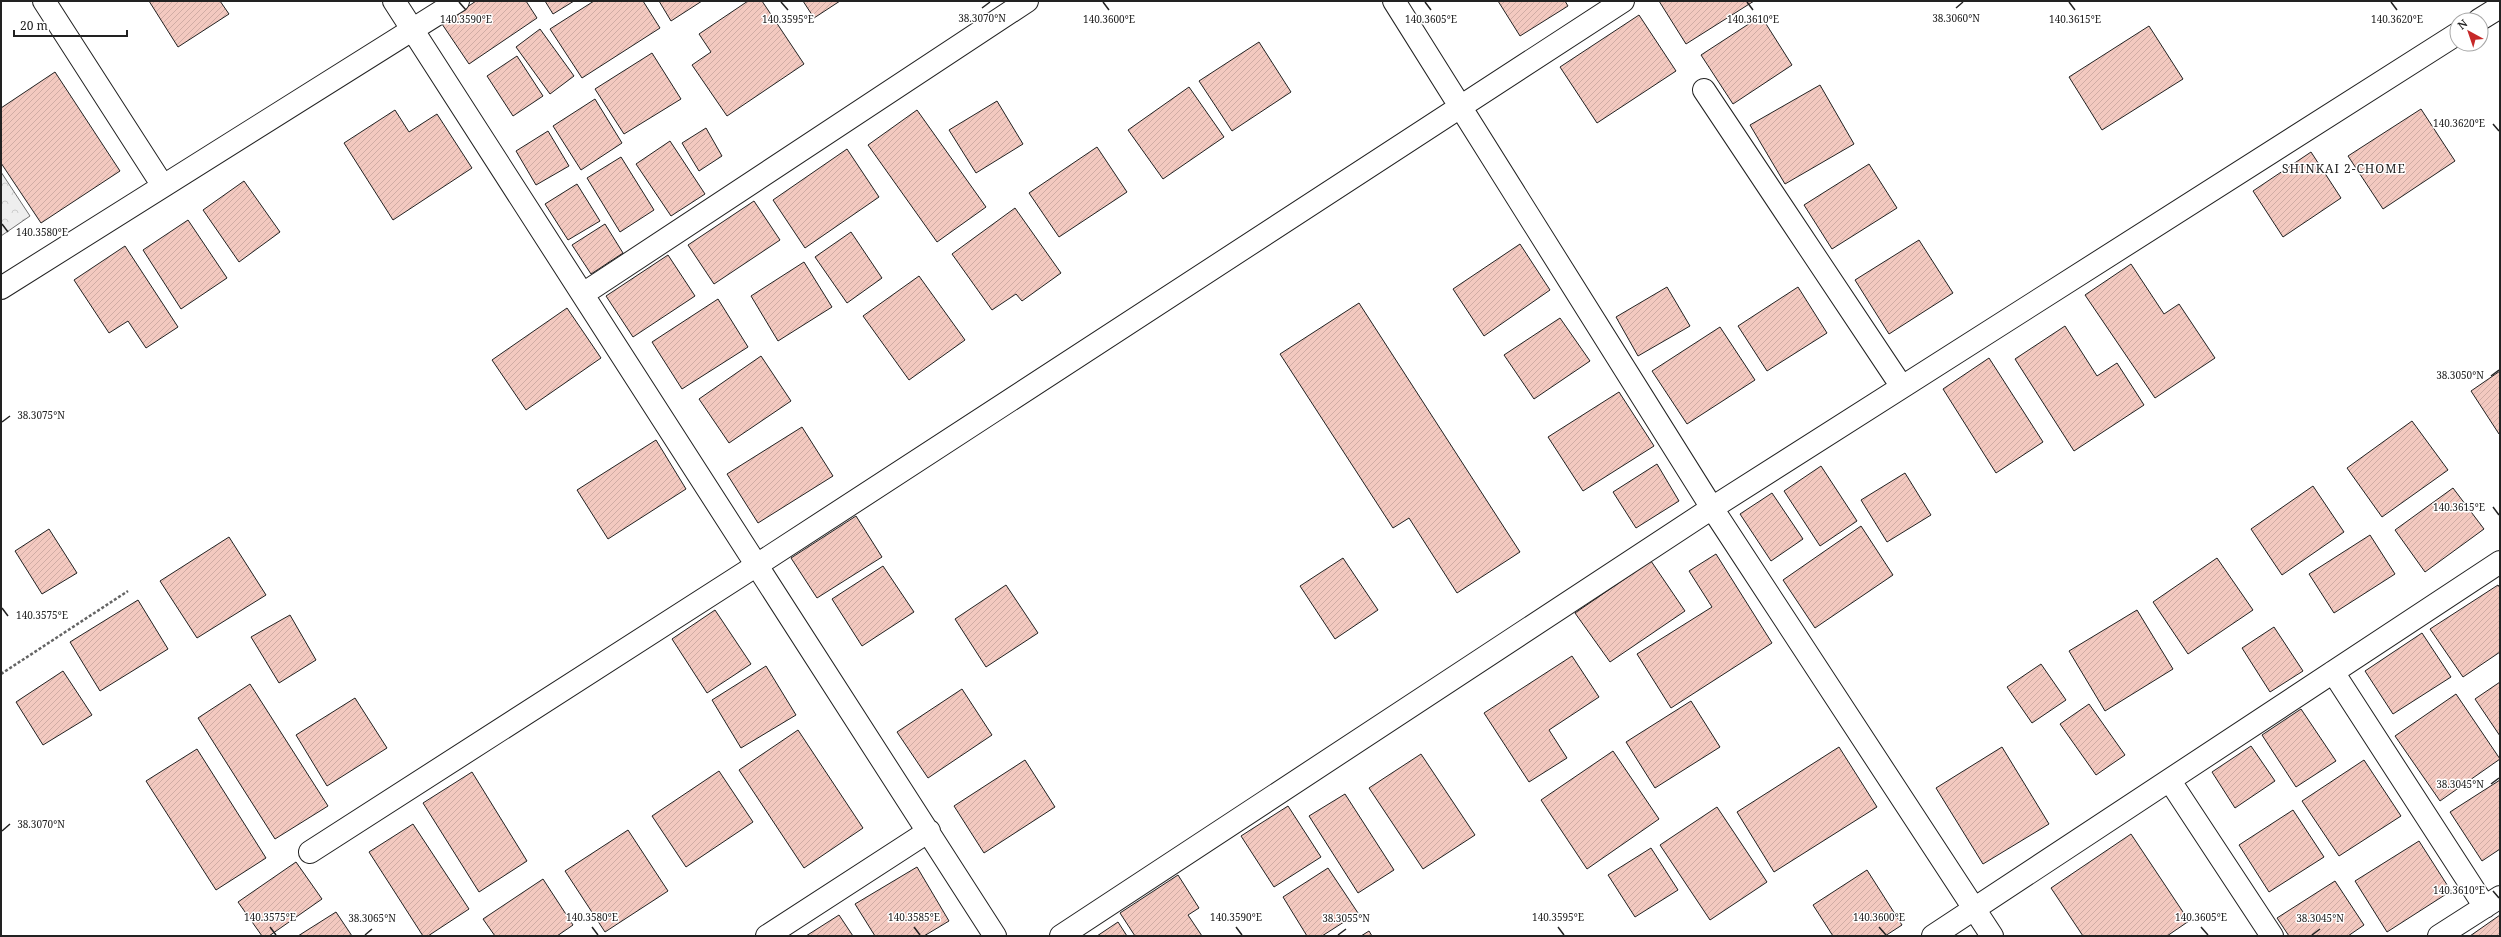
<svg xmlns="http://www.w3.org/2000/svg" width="2501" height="937" viewBox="0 0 2501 937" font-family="'Noto Serif',serif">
  <defs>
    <pattern id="park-crowns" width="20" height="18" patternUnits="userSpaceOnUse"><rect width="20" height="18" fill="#eee"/><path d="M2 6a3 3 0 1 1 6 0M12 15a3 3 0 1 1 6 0" fill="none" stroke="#ccc"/></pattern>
    <pattern id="building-hatch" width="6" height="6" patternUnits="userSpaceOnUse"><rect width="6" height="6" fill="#f3c9c0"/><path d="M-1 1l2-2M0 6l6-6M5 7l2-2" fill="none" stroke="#d0aca5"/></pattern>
  </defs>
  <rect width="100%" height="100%" fill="#fff"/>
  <path fill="url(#park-crowns)" stroke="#6f6f6f" d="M1,172L30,216L1,236Z"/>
  <path fill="url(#building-hatch)" stroke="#222" d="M149,1H220L229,14L178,47Z
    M476,1H526L537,18L469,64L442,24Z
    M545,1H574L553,14Z
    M594,1H643L660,28L582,78L550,29Z
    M659,1H702L671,21Z
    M748,1H762L804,64L727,116L692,65L711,52L699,34Z
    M803,1H840L814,18Z
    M1498,1H1565L1568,6L1520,36Z
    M1659,1H1754L1686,44Z
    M1639,15L1676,71L1597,123L1560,67Z
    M1761,16L1792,65L1733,104L1701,55Z
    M2149,26L2183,79L2102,130L2069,77Z
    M540,29L574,76L550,94L516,47Z
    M1259,42L1291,92L1232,131L1199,81Z
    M652,53L681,99L624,134L595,89Z
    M517,56L543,96L513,116L487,76Z
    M55,72L120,171L41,223L1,163V108Z
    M1820,85L1854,144L1785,184L1750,125Z
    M1189,87L1224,137L1163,179L1128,130Z
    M595,99L622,143L581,170L553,126Z
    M997,101L1023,144L976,173L949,130Z
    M2421,109L2455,161L2383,209L2348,156Z
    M395,110L409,132L437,114L472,168L393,220L344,143Z
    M917,110L986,207L937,242L868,145Z
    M706,128L722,156L699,171L682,143Z
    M548,131L569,166L536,185L516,151Z
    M670,141L705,194L671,216L636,164Z
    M1097,147L1127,192L1059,237L1029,193Z
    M847,149L879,197L805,248L773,200Z
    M2311,152L2341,198L2283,237L2253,191Z
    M621,157L654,210L620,232L587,178Z
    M1869,164L1897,208L1832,249L1804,205Z
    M244,181L280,232L239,262L203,210Z
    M577,184L600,221L568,240L545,204Z
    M754,201L780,240L714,284L688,245Z
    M1015,208L1061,273L1022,301L1016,294L992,310L952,254Z
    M188,220L227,278L181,309L143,250Z
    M605,224L623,253L591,274L572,245Z
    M851,232L882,278L847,303L815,257Z
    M1919,240L1953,293L1889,334L1855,280Z
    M1520,244L1550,290L1484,336L1453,289Z
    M125,246L178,327L146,348L128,321L109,333L74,280Z
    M668,255L695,296L633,337L606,296Z
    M804,262L832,307L778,341L751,296Z
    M2131,264L2164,314L2179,304L2215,358L2155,398L2085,295Z
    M919,276L965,340L909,380L863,316Z
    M1667,287L1690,326L1638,356L1616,317Z
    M1798,287L1827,333L1767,371L1738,326Z
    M718,299L748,347L682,389L652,342Z
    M1359,303L1520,552L1457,593L1409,518L1393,528L1280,354Z
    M567,308L601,358L526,410L492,360Z
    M1560,318L1590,361L1534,399L1504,355Z
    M2065,326L2097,376L2117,363L2144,405L2074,451L2015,359Z
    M1720,327L1755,380L1687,424L1652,371Z
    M761,356L791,401L729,443L699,399Z
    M1989,358L2043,442L1996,473L1943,389Z
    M2500,371V433L2499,434L2471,391Z
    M1619,392L1654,446L1583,491L1548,437Z
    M2412,421L2448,470L2382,517L2347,468Z
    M802,427L833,476L758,523L727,474Z
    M656,440L686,489L608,539L577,490Z
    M1657,464L1679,501L1636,528L1613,492Z
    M1821,466L1857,521L1820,546L1784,491Z
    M1905,473L1931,515L1887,542L1861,500Z
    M2313,486L2344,532L2282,575L2251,529Z
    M2453,488L2484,529L2425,572L2395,530Z
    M1772,493L1803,539L1771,561L1740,514Z
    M856,516L882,557L817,598L791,558Z
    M1861,526L1893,575L1815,628L1783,580Z
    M49,529L77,573L42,594L15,551Z
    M2370,535L2395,574L2334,613L2309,574Z
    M229,537L266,595L197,638L160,581Z
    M1716,554L1772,643L1671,708L1637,654L1712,607L1689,571Z
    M1343,558L1378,610L1335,639L1300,586Z
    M2217,558L2253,610L2188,654L2153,602Z
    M1651,561L1685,611L1610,662L1575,613Z
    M883,566L914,612L862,646L832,599Z
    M1006,585L1038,633L986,667L955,619Z
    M2498,585L2500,588V652L2463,677L2430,629Z
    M138,600L168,649L100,691L70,642Z
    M715,610L751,664L707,693L672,639Z
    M2137,610L2173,669L2105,711L2069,651Z
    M290,615L316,660L279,683L251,637Z
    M2274,627L2303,671L2270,692L2242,648Z
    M2422,633L2451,677L2393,714L2365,671Z
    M1572,656L1599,697L1549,730L1567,758L1529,782L1484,713Z
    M2041,664L2066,700L2032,723L2007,687Z
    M766,666L796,715L741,748L712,700Z
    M63,671L92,715L43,745L16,702Z
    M2500,682V736L2475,699Z
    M250,684L328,806L275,839L198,718Z
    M962,689L992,735L928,778L897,732Z
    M2456,694L2500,759L2440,801L2395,736Z
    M355,698L387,748L327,786L296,735Z
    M1691,701L1720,747L1655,788L1626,742Z
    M2089,704L2125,755L2096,775L2060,724Z
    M2301,709L2336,761L2296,787L2262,735Z
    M798,730L863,828L804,868L739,770Z
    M2251,746L2275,781L2235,808L2212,772Z
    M1839,747L1877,807L1774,872L1737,812Z
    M2002,747L2049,824L1983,864L1936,788Z
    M197,749L266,858L216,890L146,781Z
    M1613,751L1659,819L1587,869L1541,800Z
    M1421,754L1475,835L1423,869L1369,788Z
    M1025,760L1055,807L984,853L954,806Z
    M2364,760L2401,816L2339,856L2302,801Z
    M719,771L753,822L686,867L652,816Z
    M472,772L527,861L479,892L423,803Z
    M2500,780V849L2482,861L2450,812Z
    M1345,794L1394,870L1358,893L1309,816Z
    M1288,806L1321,857L1274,887L1241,836Z
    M1717,807L1767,882L1710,920L1660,845Z
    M2293,810L2324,857L2269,892L2239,845Z
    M413,824L469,909L428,936H423L369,852Z
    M628,830L668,891L605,932L565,871Z
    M2131,834L2189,921L2167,936H2083L2051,888Z
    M2419,841L2451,891L2387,932L2355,881Z
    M1651,848L1678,890L1635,917L1608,875Z
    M296,862L322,899L269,936H262L238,902Z
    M917,867L949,921L924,936H875L855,904Z
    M1328,868L1358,913L1322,936H1307L1283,897Z
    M1867,870L1902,925L1885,936H1833L1813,905Z
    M1178,875L1199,908L1188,915L1202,936H1135L1120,913Z
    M543,879L573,925L557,936H495L483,919Z
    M2335,881L2364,925L2348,936H2289L2277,918Z
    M336,912L352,936H298Z
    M839,915L853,936H806Z
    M2500,915V936H2470Z
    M1118,922L1127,936H1097Z
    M1369,931L1372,936H1361Z"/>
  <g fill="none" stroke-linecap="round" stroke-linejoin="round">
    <defs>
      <path id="minor" d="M44,1L163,186
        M394,1L995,936
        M1394,1L1712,508L1992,936
        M2479,20L2500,7
        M1704,90L1902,387
        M1,288L458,1
        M583,294L1027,1
        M2333,672L2485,907
        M2170,781L2272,936
        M310,852L757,565L1623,1
        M767,936L929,831
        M1061,936L1712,508L2457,34
        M1933,936L2500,562
        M2439,936L2500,897"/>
    </defs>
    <use href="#minor" stroke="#222" stroke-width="24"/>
    <path stroke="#646464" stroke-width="2.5" stroke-dasharray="3 2" stroke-linecap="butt" d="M1,674L128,591"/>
    <use href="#minor" stroke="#fff" stroke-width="22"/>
  </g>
  <path fill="none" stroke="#222" stroke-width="1.5" d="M459,2L466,10M781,2L788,10M1103,2L1109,10M1425,2L1431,10M1747,2L1753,10M2069,2L2075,10M2391,2L2397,10M982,8L990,2M1956,8L1963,2M2493,124L2499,131M2,224L8,232M2491,376L2499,370M2,422L10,416M2493,507L2499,515M2,608L8,616M2491,784L2499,778M2,831L10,824M2493,891L2499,898M270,927L276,935M592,927L598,935M914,927L920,935M1236,927L1242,935M1558,927L1564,935M1879,927L1886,935M2201,927L2208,935M365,935L372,929M1338,935L1346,929M2312,935L2320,929"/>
  <g text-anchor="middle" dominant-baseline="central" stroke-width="3" stroke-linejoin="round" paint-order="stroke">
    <g font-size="12" letter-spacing="1" fill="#222" stroke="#fff">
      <text x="2344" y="168">SHINKAI 2-CHOME</text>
    </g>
  </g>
  <g font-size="10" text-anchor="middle" fill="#222" stroke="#fff" stroke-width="3" stroke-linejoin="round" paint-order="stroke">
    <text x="982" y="22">38.3070°N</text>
    <text x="1956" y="22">38.3060°N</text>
    <text x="466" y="23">140.3590°E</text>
    <text x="788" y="23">140.3595°E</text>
    <text x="1109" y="23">140.3600°E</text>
    <text x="1431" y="23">140.3605°E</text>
    <text x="1753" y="23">140.3610°E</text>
    <text x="2075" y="23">140.3615°E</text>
    <text x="2397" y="23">140.3620°E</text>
    <text x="2459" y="127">140.3620°E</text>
    <text x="42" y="236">140.3580°E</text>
    <text x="2460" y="379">38.3050°N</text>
    <text x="41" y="419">38.3075°N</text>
    <text x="2459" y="511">140.3615°E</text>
    <text x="42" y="619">140.3575°E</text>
    <text x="2460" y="788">38.3045°N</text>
    <text x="41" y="828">38.3070°N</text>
    <text x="2459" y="894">140.3610°E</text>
    <text x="270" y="921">140.3575°E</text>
    <text x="592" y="921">140.3580°E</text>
    <text x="914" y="921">140.3585°E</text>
    <text x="1236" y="921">140.3590°E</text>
    <text x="1558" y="921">140.3595°E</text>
    <text x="1879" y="921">140.3600°E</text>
    <text x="2201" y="921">140.3605°E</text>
    <text x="372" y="922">38.3065°N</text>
    <text x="1346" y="922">38.3055°N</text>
    <text x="2320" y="922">38.3045°N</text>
  </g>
  <rect width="2501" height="937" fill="none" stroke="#222222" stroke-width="4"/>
  <g transform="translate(2469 32) rotate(320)"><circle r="19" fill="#ffffff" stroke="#a7a7a7"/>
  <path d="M0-3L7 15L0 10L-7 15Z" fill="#c62828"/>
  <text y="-6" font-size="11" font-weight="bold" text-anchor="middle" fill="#222222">N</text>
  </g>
  <path d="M14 30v6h113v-6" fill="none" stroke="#222222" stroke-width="2"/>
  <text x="20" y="30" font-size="12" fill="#222222" stroke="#ffffff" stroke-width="3" paint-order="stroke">20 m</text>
</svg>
